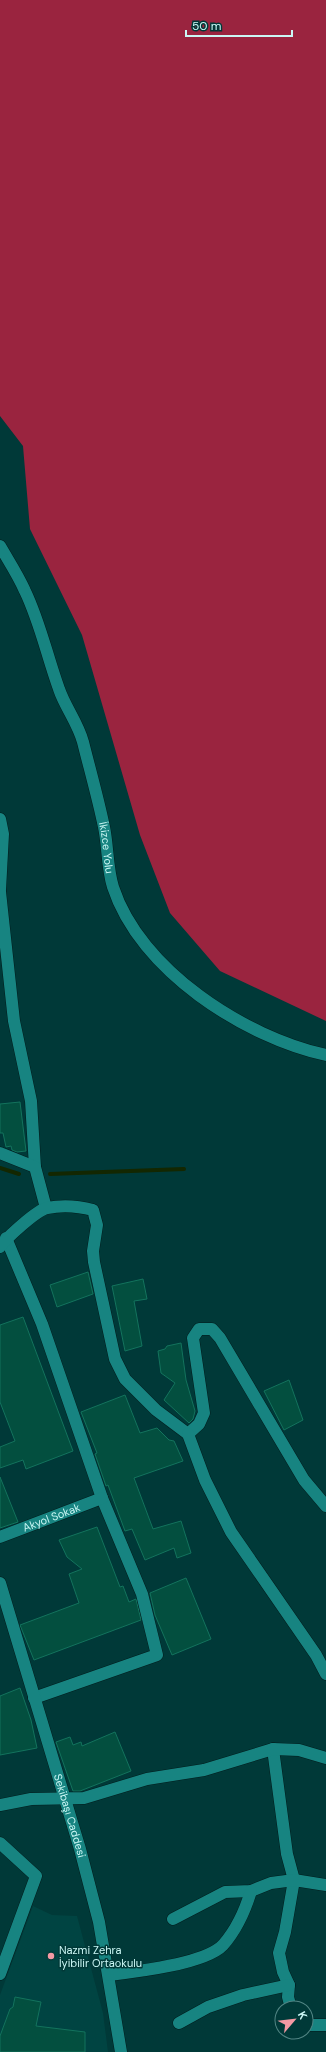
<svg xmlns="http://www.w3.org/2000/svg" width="326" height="2052" viewBox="0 0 326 2052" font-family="'DM Sans',sans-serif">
  <rect width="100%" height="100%" fill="#003938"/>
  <path fill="#004442" d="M33,1906L52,1915L77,1916L103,2013L108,2052H0V1995Z"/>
  <path fill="#9a243f" d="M0,0H326V1021L220,971L170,913L140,835L82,635L30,529L23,446L0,416Z"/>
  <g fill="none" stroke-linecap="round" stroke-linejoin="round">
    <path stroke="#132701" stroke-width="4" d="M0,1168L19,1174
      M50,1174L184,1169"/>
  </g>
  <path fill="#034f3f" stroke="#13735d" d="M20,1102L26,1151L17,1152L12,1150L11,1146L6,1147L3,1133H0V1104Z
    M88,1272L93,1294L57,1307L50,1285Z
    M143,1279L147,1299L134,1301L142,1346L125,1351L112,1286Z
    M23,1317L73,1451L26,1469L23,1460L0,1468V1447L15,1441L0,1402V1325Z
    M181,1343L186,1380L195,1411L193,1419L189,1423L164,1400L175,1383L161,1373L158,1351L165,1349L167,1346Z
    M289,1380L303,1420L284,1430L264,1391Z
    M125,1395L140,1433L157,1428L169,1440L174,1441L183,1461L134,1478L153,1529L181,1521L191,1553L177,1558L174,1548L145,1560L132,1529L125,1531L108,1485L106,1486L95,1454L97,1453L81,1412Z
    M0,1477L18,1522L0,1528Z
    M97,1527L120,1587L123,1586L129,1602L136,1599L141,1620L34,1660L20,1625L79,1603L69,1574L82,1569L67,1557L59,1540Z
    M186,1578L211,1639L172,1655L155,1615L150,1593Z
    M20,1688L31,1720L37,1748L0,1755V1696Z
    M115,1732L131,1771L80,1791H73L56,1742L70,1737L73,1745L81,1742L82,1746Z
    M15,1997L41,2002L36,2026L85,2032V2052H0V2036L10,2009L13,2007Z"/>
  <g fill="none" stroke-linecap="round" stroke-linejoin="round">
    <defs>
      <g id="minor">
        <path id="s1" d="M0,546C8,560 18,575 25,591C40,622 47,656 59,689C65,707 78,723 83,742C90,770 98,798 104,827C108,846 107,868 113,887C140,970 244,1037 326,1055"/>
        <path d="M0,819L3,834L0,890"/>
        <path d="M0,892L14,1021L31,1101L35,1167"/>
        <path d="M0,1153L35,1167L46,1208"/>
        <path d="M6,1238L42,1324L102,1498L142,1594L157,1655L34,1698"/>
        <path d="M0,1247C6,1238 37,1210 47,1208C62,1205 78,1206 93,1210L97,1225L93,1251L94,1262L115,1359L125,1379L156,1410L188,1434L199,1424L204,1413L193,1338L199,1329H212L220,1338L304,1480L326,1506"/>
        <path d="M188,1434L205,1480L231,1532L316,1655L326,1674"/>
        <path id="s2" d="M0,1537L102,1498"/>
        <path id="s3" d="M0,1583L80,1849L99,1922L121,2052"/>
        <path d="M273,1749L287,1854L294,1880L285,1932L279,1953L283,1972L289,1985L288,1997L291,2008"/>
        <path d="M0,1805L31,1799L84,1798L147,1779L204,1770L273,1749L299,1750L326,1758"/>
        <path d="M0,1843L36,1876L0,1974"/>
        <path d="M173,1919L225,1892L251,1891L271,1883L294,1880L326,1885"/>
        <path d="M109,1975C135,1972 205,1964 223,1945C237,1929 245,1911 251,1891"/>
        <path d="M179,2023L208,2007L243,1995L289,1985"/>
        <path d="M306,2025H326"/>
      </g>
    </defs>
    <use href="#minor" stroke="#001d1d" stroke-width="13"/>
    <use href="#minor" stroke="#178481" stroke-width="12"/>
  </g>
  <circle fill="#f49aa4" stroke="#003938" stroke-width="1.5" cx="51" cy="1956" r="4"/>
  <g text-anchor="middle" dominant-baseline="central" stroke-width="3" stroke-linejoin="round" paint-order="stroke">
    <g font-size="11" fill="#cbf7f5" stroke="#003938">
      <text stroke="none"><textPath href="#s1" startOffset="322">İkizce Yolu</textPath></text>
      <text stroke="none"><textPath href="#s2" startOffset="55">Akyol Sokak</textPath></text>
      <text stroke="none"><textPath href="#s3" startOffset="243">Sekibaşı Caddesi</textPath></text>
    </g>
    <g font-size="11" fill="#cbf7f5" stroke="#003938" text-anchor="start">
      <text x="59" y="1950">Nazmi Zehra<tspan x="59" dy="13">İyibilir Ortaokulu</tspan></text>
    </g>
  </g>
  <g transform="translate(294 2020) rotate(62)"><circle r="19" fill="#003938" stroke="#518584"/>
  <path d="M0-3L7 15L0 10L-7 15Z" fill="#f49aa4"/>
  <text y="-6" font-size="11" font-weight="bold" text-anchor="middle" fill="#cbf7f5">K</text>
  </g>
  <path d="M186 30v6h106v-6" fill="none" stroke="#cbf7f5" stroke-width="2"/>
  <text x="192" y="30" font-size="12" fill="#cbf7f5" stroke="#003938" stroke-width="3" paint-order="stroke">50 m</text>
</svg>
